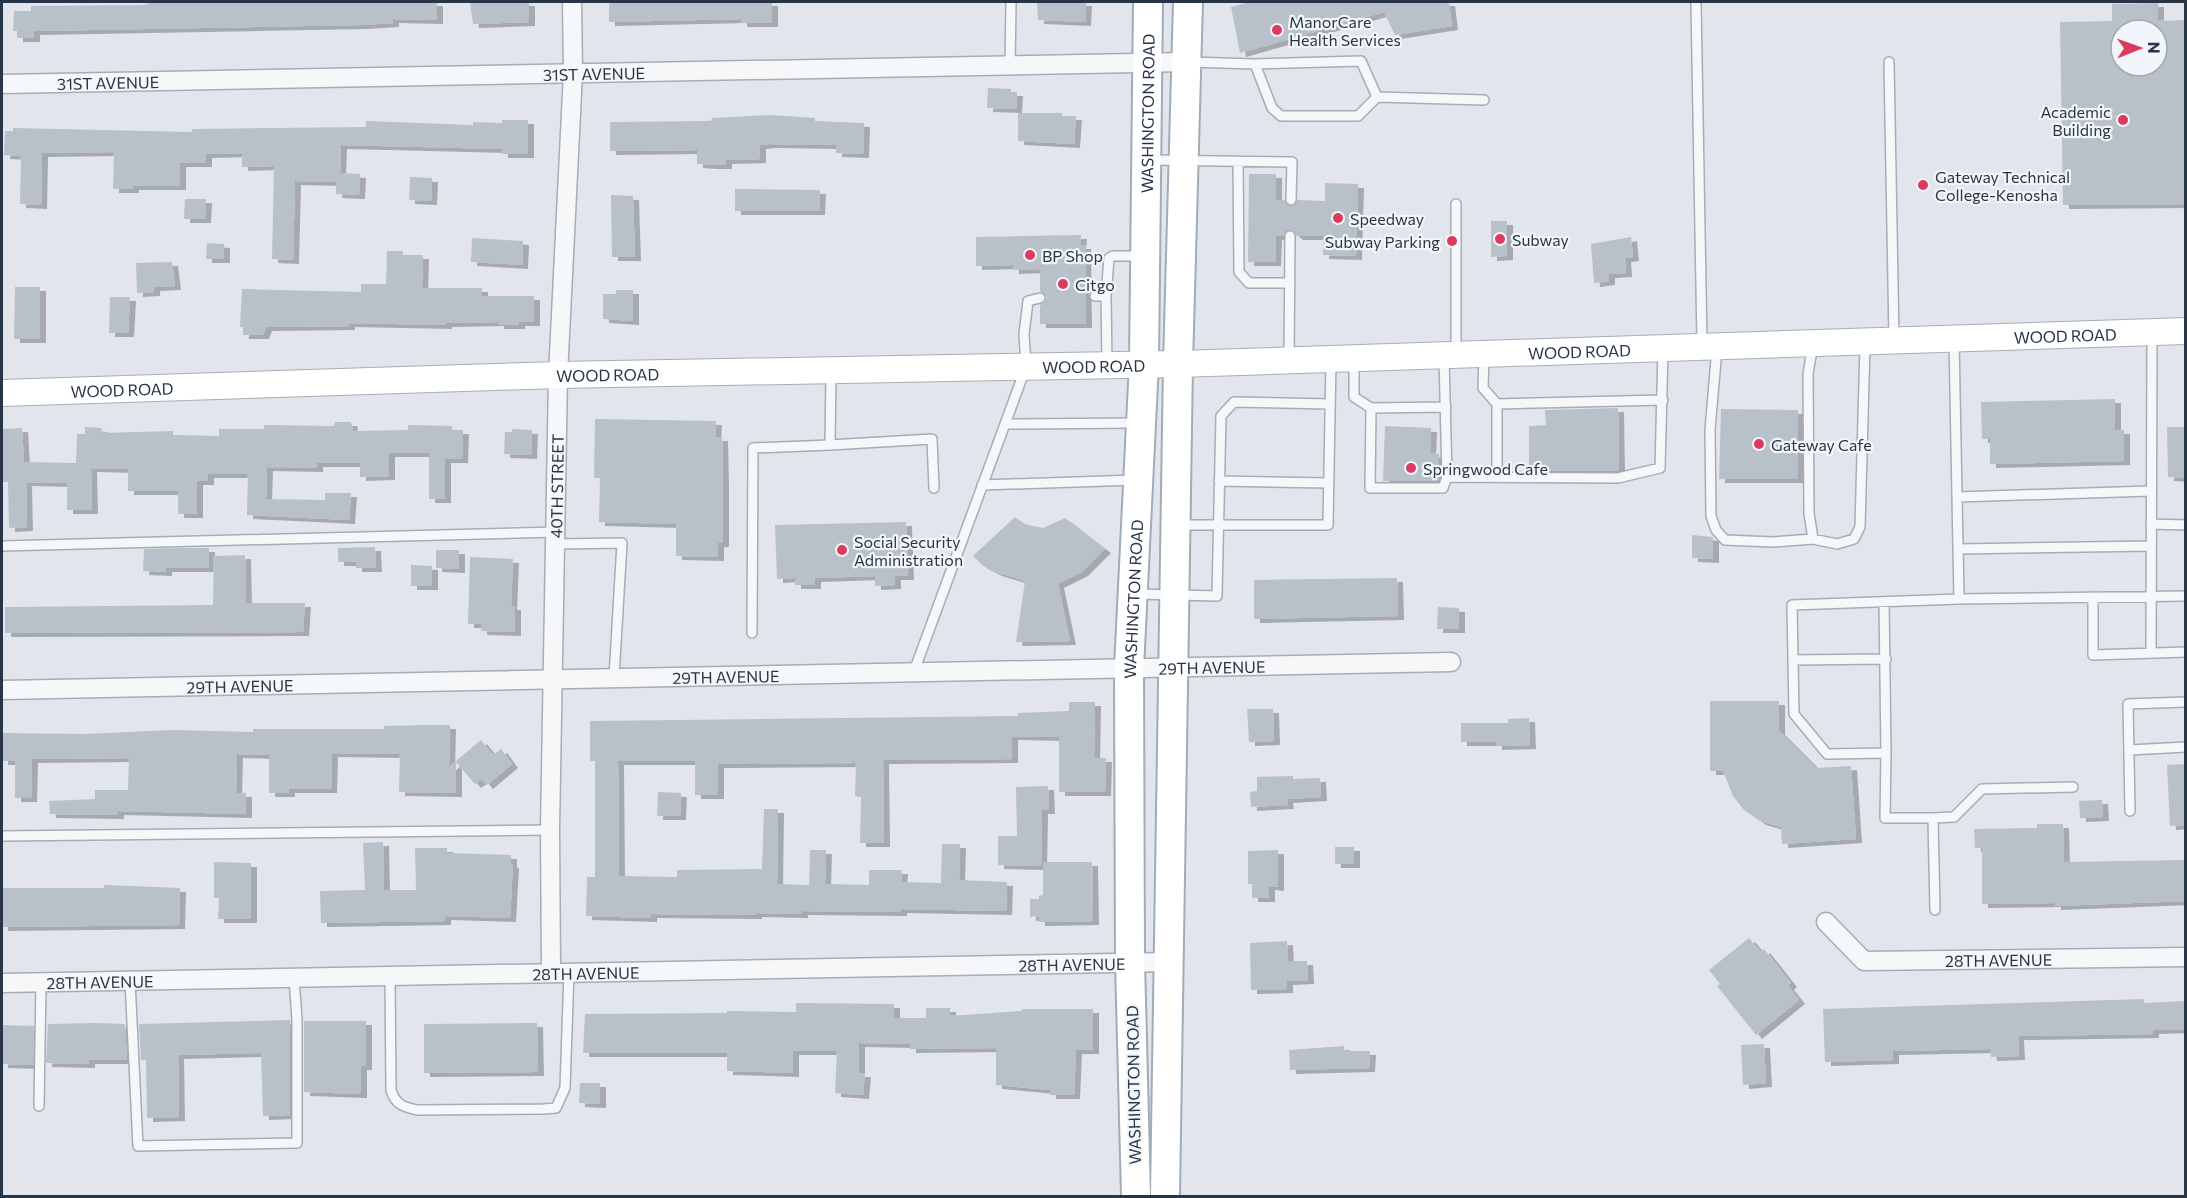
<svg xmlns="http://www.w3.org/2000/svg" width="2187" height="1198" viewBox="0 0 2187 1198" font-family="Commissioner,sans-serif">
  <defs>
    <filter id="shadow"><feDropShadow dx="6" dy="4" stdDeviation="0" flood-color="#0004"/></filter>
  </defs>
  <rect width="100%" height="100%" fill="#e2e6ec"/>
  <path fill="#b8c0ca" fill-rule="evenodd" filter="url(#shadow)" d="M148,2H437V20L393,19V23L361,25L34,31V38H17V31H13L14,11H31V6L142,5L148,4Z
    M470,2H529V22L473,24Z
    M609,2H772V23H741V19L609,22Z
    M1037,2H1086L1085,22L1038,20Z
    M1249,2H1449L1452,26L1395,35L1384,12L1240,53L1231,7Z
    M2158,3V21L2186,20V204L2063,205L2060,22L2112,21V4ZM2121,30H2157V66H2121Z
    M988,88L1011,89V92H1017L1016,109L987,108Z
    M1018,113H1062V116H1076L1074,144L1018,141Z
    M769,115L815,118V121L864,123L863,154L836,153V145L770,144L760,145V159L726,160V165H711L697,164V150L610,151V122L711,121L712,118Z
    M502,120H528V154H502V149L341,145L340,173L360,174L359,195L336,194V182L295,181L293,260L272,259L274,166L242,167V153L206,154V163H180V186H133V189H113L114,152L42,153L41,205L20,204L21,156L4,155L5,131H13V128L192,132V129L366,127V121L473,125V122L502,123Z
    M1249,174H1276V200H1284L1290,207L1298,200L1325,201V183L1358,184L1356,256L1323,255L1324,236H1297L1289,229L1283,236H1276L1275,262H1248Z
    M410,177L432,178L431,201L409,200Z
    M735,189L820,190L819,211H735Z
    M611,195L633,196L635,257H612Z
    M185,199H206L205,219H184Z
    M1491,221H1507V256L1491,257Z
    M1081,235L1080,245H1085L1086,324H1040V305L1045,302L1047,297L1040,291V269L1013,270V265L976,266V237Z
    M1631,237L1633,257L1625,258L1626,273L1609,274V281L1594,283L1591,244Z
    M472,238L523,241L522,265L471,262Z
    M207,243L224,244V259H206Z
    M387,251H403V255H423L422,288H482V296H534V322H519V325H498V322L446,323V325L349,323V326L266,327L263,335H243V327H240L242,289L361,292V284H386Z
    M172,262L175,286L154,287V292L137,293L136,263Z
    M15,287H40V339H14Z
    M616,290H633V321L603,319V294H616Z
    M110,297H130L128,333H109Z
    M2115,399V430H2124V461L1990,464V439H1982L1981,402Z
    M1618,408L1619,471H1529V426L1546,425L1545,410Z
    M1721,409L1798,410L1797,479H1719Z
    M595,419L716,421L715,437H722L723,479V543H718V557L676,556V524L599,522L600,478H594Z
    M335,422H351L353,431L408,430V425L452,426V430H463L462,459H445V499H429V453H389V476L360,477V463H317V468L267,467L266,499L325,500V493H351L349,520L247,515L248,474H208V481H197V514H178V491H128V469L91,468L92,510H67V483L26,482L27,527L9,528L8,482H3L2,429L22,428L24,462L76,463L77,434H85V427L102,428L101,433L173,431V435L219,436V429H264V425L334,426Z
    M1385,426L1431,428L1430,453L1439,454L1438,481H1383Z
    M2167,427H2186V478L2168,477Z
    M512,429L532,430L531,455L504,454L505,432H512Z
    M1015,517L1024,524L1043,528L1065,518L1105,549L1082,572L1058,584L1070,641L1016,642L1025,581L996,572L982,565L973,556Z
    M906,522L908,576H895V585L875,586V576L815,578V585H795V578L777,579L775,525Z
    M1692,535L1713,537V559L1692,558Z
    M375,547L376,568H356V562H338V548Z
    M185,548H209V568H166V572L143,571L144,549Z
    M436,550H459V569L436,568Z
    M245,555L246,603H305L303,632L5,633V607L213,605L214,556Z
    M470,557L513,559L511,606H515V632L481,631V624H468Z
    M411,565L432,566V586H411Z
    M1397,578L1398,616L1254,619V580Z
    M1438,607L1459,608V629H1437Z
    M1710,701H1779V731L1816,768L1851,766L1856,839L1782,844L1781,827L1760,821L1743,809L1733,796L1723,771H1710Z
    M1069,702H1095L1094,758H1106L1105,792H1059V737L1012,736V759L883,760L884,843H860L861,797L855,796L856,763L718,764V795H695V761H618L619,876L677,877V870L762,869L764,809H778L777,884L809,885L810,850H826L825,884L869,885V870H902L901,882L941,883L942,844H960L959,880L1007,882L1006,911L901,909V912L802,911V914L756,913V915L651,914V918L586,916L587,877H595V761H590V721L1018,716V713L1069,711Z
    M1247,709H1273L1274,741L1249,742Z
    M1529,718L1530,745L1496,746V742H1461V723H1508V719Z
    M425,725H450L449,767L481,740L493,755L501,749L512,764L487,785L482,779L475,784L456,762V793L399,792L400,754L332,753L331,789H289V793H269V755L237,754L236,793H246V814L118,811V815L50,814L49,801L95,799V790H128L129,758L32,759L31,798H15V761H2V733L85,734L172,730L253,732V729H384V726Z
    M2186,764V825L2170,826L2167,765Z
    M1293,776V779L1320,778L1321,797L1287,799L1288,805L1251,807L1250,792L1257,791V777Z
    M1048,786L1049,810H1042L1041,866L998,865V836H1017L1016,787Z
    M658,792L681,793L680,816H657Z
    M2102,800L2103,817L2080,818L2079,801Z
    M2037,824H2063L2064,862L2186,860V901L2055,906V903L1982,904V848H1975L1974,829L2037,828Z
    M383,842L384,890H416L415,848H447V853L511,855V864H513L510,918L445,916V921L321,923L320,891L365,890L363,843Z
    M1335,847H1354V864H1335Z
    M1278,850V887L1269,886V898H1252V884H1248V851Z
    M214,862L251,863V919H218L219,898H214Z
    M1043,862H1092L1093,921L1039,922V916L1030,917V899H1039V896L1043,895Z
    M104,885L180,888L179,925L2,927V888H104Z
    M1749,938L1761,952L1764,949L1791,983L1788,986L1799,1000L1756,1035L1717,986L1720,984L1709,970Z
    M1287,941L1288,961H1307L1308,980L1287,981V989L1251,990L1250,943Z
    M2144,999V1003L2186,1001V1029L2153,1030V1034L2018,1036L2019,1056L1991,1057L1990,1049L1893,1051V1060L1825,1062L1823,1009Z
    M796,1003L894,1004V1018H926V1008H950V1016L1022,1011V1009H1093V1050H1076L1074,1095H1050V1090L996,1085V1048L910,1049V1044L859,1043V1073H865L863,1095L835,1093L837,1051H793V1073L727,1071V1053H583L585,1014L727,1013V1011L796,1012Z
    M290,1020V1115L263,1116L261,1053L178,1055L179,1117L147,1118L146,1060H141L139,1024Z
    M304,1021H366V1066H361V1094L304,1092Z
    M95,1023L125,1024L127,1060H89V1064L46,1063L48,1024Z
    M537,1023L538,1072L424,1073V1024Z
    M2,1025L34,1026L33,1065L2,1064Z
    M1764,1044L1766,1083L1743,1085L1741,1045Z
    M1344,1046V1051H1370L1369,1068L1290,1070L1289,1050Z
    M580,1083H600V1104L579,1103Z"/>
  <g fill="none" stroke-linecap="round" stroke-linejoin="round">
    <defs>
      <path id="lane" d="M1696,2L1702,344
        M1190,62L1255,64L1361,61L1377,97L1358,116H1281L1272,108L1255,64
        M1889,62L1894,339
        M1010,65L1011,2
        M1377,97L1484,100
        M1150,160L1292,162L1291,200
        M1238,161L1239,272L1249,283H1290
        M1095,296H1106L1109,258L1113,256H1141
        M1106,296L1107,363
        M1954,341L1959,599
        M1717,348L1710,430L1711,516L1716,530L1725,540L1773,542L1813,539L1837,544L1854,539L1860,527L1865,345
        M1456,354V204
        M1484,356L1483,388L1497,404V477
        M1444,358L1447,477L1618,478L1660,468L1663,350
        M1289,359L1290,236
        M1354,360V397L1371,408
        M1497,404L1663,400
        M1446,407L1371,408L1370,488H1443L1447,477
        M1005,424L1137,423
        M830,445L932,439L934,488
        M1219,481L1329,483
        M982,485L1136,480
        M1957,497L2151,491
        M2151,524L2186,525
        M1180,525H1328L1331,360
        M1813,539L1809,513L1808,374L1813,344
        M556,544L622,543L614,677
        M2,546L556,532
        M1958,549L2151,546
        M1137,594L1217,596L1221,416L1234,402L1330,404
        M2093,597V655L2186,652
        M1884,602L1886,753L1827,754L1794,714L1792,605L1959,599L2186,596
        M752,633L753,448L830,445L831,373
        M2151,652L2152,335
        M1793,660L1886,659
        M913,674L1026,367L1024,334L1028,301L1040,298
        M2129,750L2186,747
        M1886,753L1885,818H1933L1935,910
        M2130,811L2128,704L2186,702
        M1933,818L1954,817L1982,789L2073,787
        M2,836L550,830
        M390,976L391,1090C395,1104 403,1107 417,1110L543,1109L556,1108L565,1088L569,972
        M130,981L138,1146L297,1143V1020L294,978
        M39,1106L41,983"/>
      <g id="street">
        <path id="s1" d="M2,84L1187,62"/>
        <path id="s2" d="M2,690L1451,662"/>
        <path id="s3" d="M1826,922L1864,961L2186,957"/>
        <path id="s4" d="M551,972L550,830L558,375L573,73L572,2"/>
        <path id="s5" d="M2,983L1169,962"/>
      </g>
      <g id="secondary">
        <path id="s6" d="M2,393L558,375L1178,364L2186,331"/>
      </g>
      <g id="primary">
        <path id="s7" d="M1136,1196L1130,962L1129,668L1144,363L1148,2"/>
        <path d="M1165,1196L1178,364L1188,2"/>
      </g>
    </defs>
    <use href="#lane" stroke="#a6adb7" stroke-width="12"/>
    <use href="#street" stroke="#a6adb7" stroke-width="21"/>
    <use href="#secondary" stroke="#a6adb7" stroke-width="28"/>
    <use href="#primary" stroke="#9facb9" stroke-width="32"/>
    <use href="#lane" stroke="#f5f7f9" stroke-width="9"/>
    <use href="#street" stroke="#f5f7f9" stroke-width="18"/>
    <use href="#secondary" stroke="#fff" stroke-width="26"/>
    <use href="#primary" stroke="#fff" stroke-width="28"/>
  </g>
  <g fill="#dd3a60" stroke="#f2f5f9" stroke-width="2">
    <circle cx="1277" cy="30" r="6"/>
    <circle cx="2123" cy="120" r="6"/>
    <circle cx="1923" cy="185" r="6"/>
    <circle cx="1338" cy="218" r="6"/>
    <circle cx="1500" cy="239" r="6"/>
    <circle cx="1452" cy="241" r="6"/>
    <circle cx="1030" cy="255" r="6"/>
    <circle cx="1063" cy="284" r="6"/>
    <circle cx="1759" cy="444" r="6"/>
    <circle cx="1411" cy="468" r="6"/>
    <circle cx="842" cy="550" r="6"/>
  </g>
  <g text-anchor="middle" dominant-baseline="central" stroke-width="4.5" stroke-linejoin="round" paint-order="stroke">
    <g font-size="16" fill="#283546" stroke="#f2f5f9" text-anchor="start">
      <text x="1289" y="21">ManorCare<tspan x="1289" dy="18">Health Services</tspan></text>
      <text x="2111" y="111" text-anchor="end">Academic<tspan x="2111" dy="18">Building</tspan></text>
      <text x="1935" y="176">Gateway Technical<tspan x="1935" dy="18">College-Kenosha</tspan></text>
      <text x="1350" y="218">Speedway</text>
      <text x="1512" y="239">Subway</text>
      <text x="1440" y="241" text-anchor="end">Subway Parking</text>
      <text x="1042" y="255">BP Shop</text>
      <text x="1075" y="284">Citgo</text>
      <text x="1771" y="444">Gateway Cafe</text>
      <text x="1423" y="468">Springwood Cafe</text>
      <text x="854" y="541">Social Security<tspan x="854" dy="18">Administration</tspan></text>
    </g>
    <g font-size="16" fill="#283546" stroke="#f2f5f9">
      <text stroke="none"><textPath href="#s1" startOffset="592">31ST AVENUE</textPath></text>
      <text stroke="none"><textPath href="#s1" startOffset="106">31ST AVENUE</textPath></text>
      <text stroke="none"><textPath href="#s7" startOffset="1083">WASHINGTON ROAD</textPath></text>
      <text stroke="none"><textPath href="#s6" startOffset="2064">WOOD ROAD</textPath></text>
      <text stroke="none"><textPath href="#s6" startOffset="1578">WOOD ROAD</textPath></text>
      <text stroke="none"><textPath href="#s6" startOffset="1092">WOOD ROAD</textPath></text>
      <text stroke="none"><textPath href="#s6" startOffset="606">WOOD ROAD</textPath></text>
      <text stroke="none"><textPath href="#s6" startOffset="120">WOOD ROAD</textPath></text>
      <text stroke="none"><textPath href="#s4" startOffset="486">40TH STREET</textPath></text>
      <text stroke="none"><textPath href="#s7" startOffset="597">WASHINGTON ROAD</textPath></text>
      <text stroke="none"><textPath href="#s2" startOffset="1210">29TH AVENUE</textPath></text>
      <text stroke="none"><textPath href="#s2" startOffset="724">29TH AVENUE</textPath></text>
      <text stroke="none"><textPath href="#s2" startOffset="238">29TH AVENUE</textPath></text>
      <text stroke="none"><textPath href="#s3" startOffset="189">28TH AVENUE</textPath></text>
      <text stroke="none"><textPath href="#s5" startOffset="1070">28TH AVENUE</textPath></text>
      <text stroke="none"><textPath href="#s5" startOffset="584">28TH AVENUE</textPath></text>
      <text stroke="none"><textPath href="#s5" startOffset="98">28TH AVENUE</textPath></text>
      <text transform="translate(1133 1085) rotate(-91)">WASHINGTON ROAD</text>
    </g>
  </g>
  <rect width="2187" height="1198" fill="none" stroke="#283546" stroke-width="6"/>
  <g transform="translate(2139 48) rotate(89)"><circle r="28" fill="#f2f5f9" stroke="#a1a8b1" stroke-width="1.5"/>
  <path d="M0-4.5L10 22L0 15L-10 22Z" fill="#dd3a60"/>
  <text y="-9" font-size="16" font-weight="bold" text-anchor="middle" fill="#283546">N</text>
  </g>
</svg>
